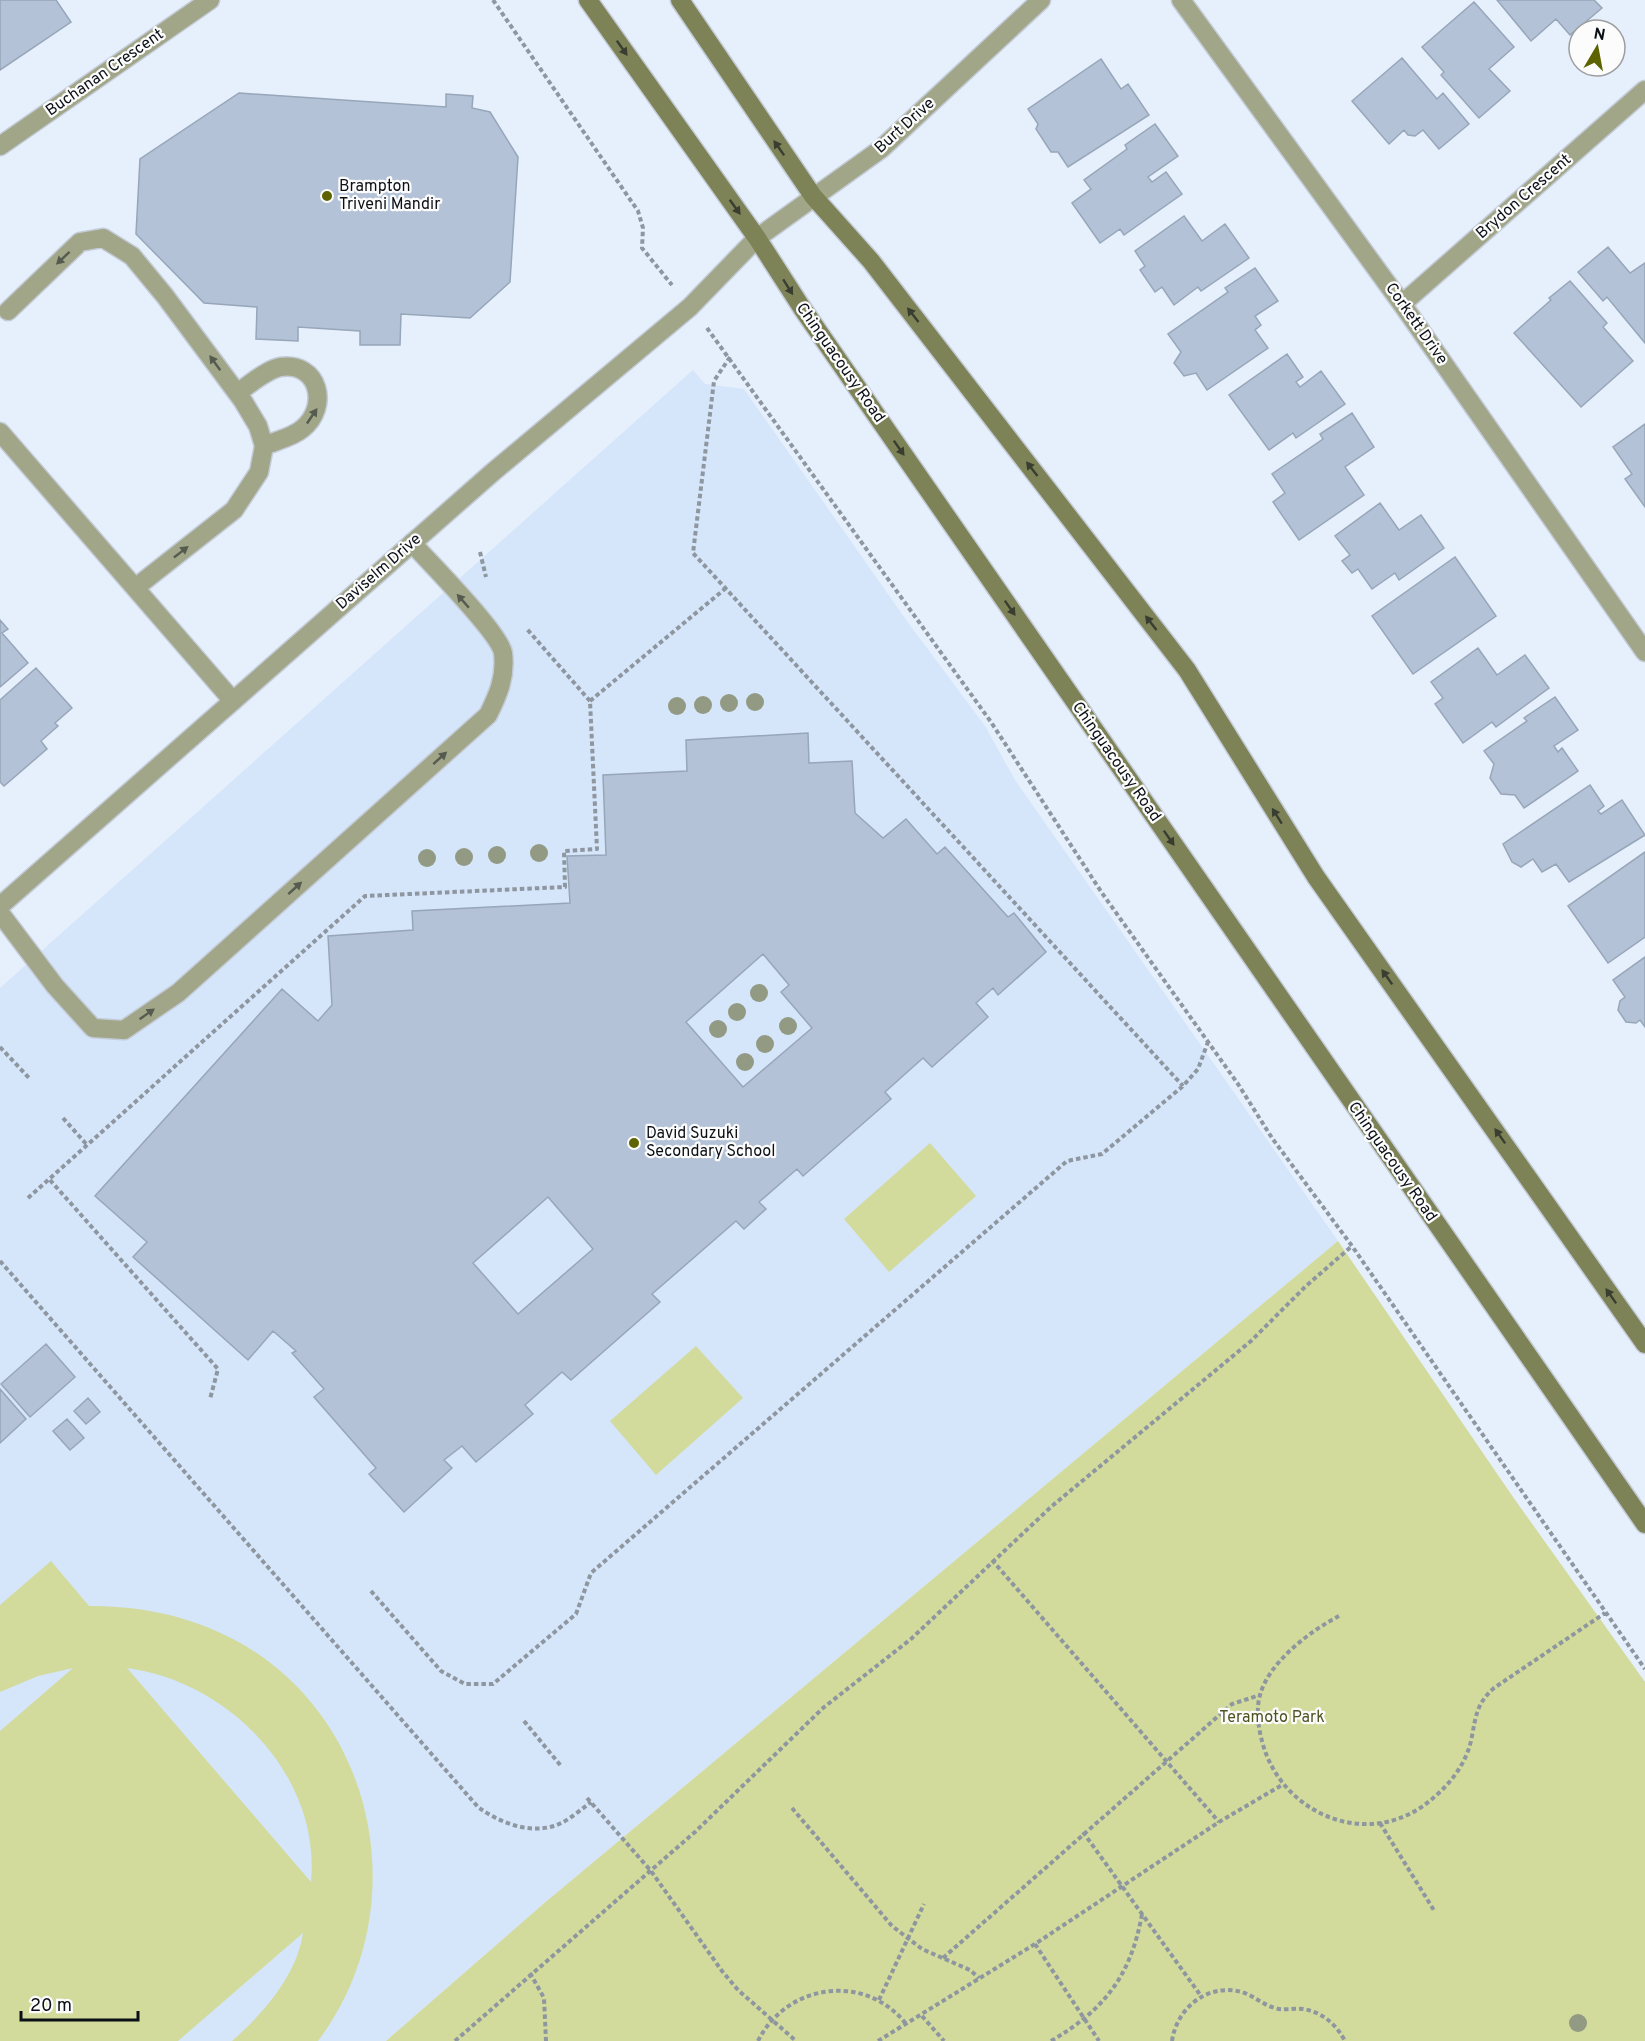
<svg xmlns="http://www.w3.org/2000/svg" width="1645" height="2041" viewBox="0 0 1645 2041" font-family="Overpass,sans-serif">
  <rect width="100%" height="100%" fill="#e6effc"/>
  <path fill="#d5e5fa" d="M693,370L705,384L744,389L909,624L985,726L1015,780L1338,1241L542,1905L386,2041H0V988Z"/>
  <path fill="#d2db9c" fill-rule="evenodd" d="M930,1143L976,1196L889,1272L844,1219Z
    M1338,1241L1513,1497L1645,1682V2041H386L542,1905Z
    M696,1346L743,1398L656,1475L610,1421Z
    M51,1561L89,1606C139,1606 187,1615 233,1639C379,1716 416,1911 318,2041H232C263,2014 297,1975 303,1933L178,2041H0V1731L73,1668L38,1676L0,1692V1605ZM127,1668C228,1681 321,1775 311,1882Z"/>
  <path fill="#b3c2d6" stroke="#97a6b9" stroke-width="1.5" fill-rule="evenodd" d="M0,0H56L71,22L0,70Z
    M1497,0H1594L1602,8L1570,35L1556,19L1531,41Z
    M1474,2L1514,47L1489,69L1510,91L1479,118L1441,75L1444,72L1422,47Z
    M1402,58L1437,99L1443,93L1469,124L1439,149L1423,130L1415,136L1408,135L1404,130L1389,144L1352,101Z
    M1101,59L1121,89L1128,84L1149,115L1068,167L1058,152H1051L1036,129L1038,124L1028,109Z
    M239,93L446,107V94L473,96L472,108L490,112L518,157L510,282L470,318L401,314L400,345H360V331L298,327V341L256,339L257,307L204,303L136,234L140,159Z
    M1155,124L1178,156L1148,177L1152,182L1166,172L1182,194L1124,235L1120,229L1100,243L1072,203L1091,189L1084,180L1127,149L1125,145Z
    M1184,216L1202,241L1225,224L1249,258L1201,291L1198,287L1174,305L1162,287L1155,292L1140,270L1145,266L1135,251Z
    M1608,247L1630,273L1645,263V343L1607,297L1603,301L1578,272Z
    M1255,268L1278,301L1255,316L1261,325L1255,330L1268,348L1207,390L1196,373L1184,376L1174,363L1181,352L1168,334L1228,292L1225,288Z
    M1570,281L1607,323L1603,327L1633,361L1581,407L1514,333L1551,300L1549,298Z
    M1287,354L1303,377L1296,382L1300,387L1321,371L1345,404L1296,438L1293,433L1269,450L1229,395Z
    M1352,413L1374,447L1345,467L1364,495L1299,540L1273,502L1285,493L1272,474L1323,439L1320,434Z
    M1645,424V507L1625,479L1632,474L1613,447Z
    M1380,503L1399,530L1421,515L1444,548L1399,580L1395,573L1372,589L1358,569L1352,573L1342,561L1350,555L1335,536Z
    M1455,557L1496,616L1413,674L1372,616Z
    M0,620L8,629L2,633L28,663L0,687Z
    M1478,648L1497,675L1525,655L1549,688L1496,727L1492,722L1463,743L1435,704L1443,698L1431,682Z
    M36,668L72,708L55,723L58,726L41,741L47,749L4,786L0,782V700Z
    M1555,697L1578,730L1554,746L1558,752L1562,748L1578,771L1524,808L1515,795L1501,794L1490,778L1494,764L1484,751L1527,721L1524,718Z
    M808,733L809,763L852,761L855,813L883,838L906,819L937,854L945,847L1008,917L1014,913L1046,952L998,995L993,988L976,1003L988,1017L932,1067L923,1058L885,1092L891,1099L803,1176L797,1169L759,1202L766,1209L744,1229L736,1221L652,1294L660,1302L571,1380L562,1372L525,1405L533,1414L476,1462L462,1446L444,1460L452,1468L404,1512L369,1474L376,1468L314,1397L324,1389L292,1353L296,1351L273,1331L248,1360L133,1257L147,1242L95,1196L282,989L318,1021L332,1005L328,936L413,930L412,911L570,903L567,856L606,855L603,775L687,771L686,740ZM763,954L789,985L781,992L812,1028L743,1087L686,1022ZM548,1197L593,1249L518,1314L473,1263Z
    M1590,785L1604,806L1598,811L1601,814L1622,800L1645,835L1569,882L1556,864L1542,872L1533,859L1521,867L1512,862L1503,844Z
    M1645,852V937L1608,963L1568,906Z
    M1645,957V1027L1640,1020L1636,1023L1626,1022L1618,1010L1620,1001L1625,997L1613,980Z
    M46,1344L75,1377L30,1417L1,1384Z
    M0,1389L26,1419L0,1443Z
    M88,1398L100,1412L86,1424L74,1411Z
    M67,1419L84,1438L70,1450L53,1431Z"/>
  <g fill="none" stroke-linecap="round" stroke-linejoin="round">
    <defs>
      <path id="service" d="M8,311L80,242L103,238L132,256L165,296L243,401L258,426L264,446L259,472L234,510L135,588
        M237,393C249,385 266,370 280,367C319,361 330,407 302,429C293,437 275,441 264,446
        M0,432L233,701
        M0,913L55,986L93,1028L124,1030L178,993L488,715C498,695 506,677 503,653C500,633 429,562 412,543"/>
      <path id="minor" d="M1181,0L1402,304L1645,652
        M0,146L210,0
        M1402,304L1645,90
        M0,906L493,472L690,307L757,238L881,149L1041,0"/>
      <path id="secondary" d="M588,0L757,238L802,308L1645,1524
        M680,0L813,196L871,261L1187,670L1316,877L1645,1344"/>
    </defs>
    <use href="#service" stroke="#c3cbd7" stroke-width="21"/>
    <use href="#minor" stroke="#c3cbd7" stroke-width="21"/>
    <use href="#secondary" stroke="#c3cbd7" stroke-width="21"/>
    <path stroke="#8e96a0" stroke-width="4" stroke-dasharray="4.5 3" stroke-linecap="butt" d="M493,0L638,211L643,228L642,248L672,285
      M707,328L991,722L1102,893L1238,1084L1272,1138L1352,1246L1645,1669
      M730,357L714,381L693,553L1183,1086
      M480,552L486,577
      M590,701L726,588
      M0,1047L29,1078
      M63,1118L88,1146
      M50,1180L218,1369L210,1399
      M28,1198L365,896L565,887L564,851L597,849L590,701L526,628
      M0,1261L478,1807C497,1821 525,1833 550,1827C565,1824 579,1811 591,1802
      M992,1560L1219,1822
      M371,1591L441,1671L465,1684H493L576,1614L591,1573L1067,1161L1102,1154L1183,1086L1198,1069L1208,1042
      M1339,1616C1310,1631 1269,1662 1260,1695C1256,1709 1258,1727 1262,1741C1279,1809 1358,1848 1420,1808C1445,1791 1467,1766 1472,1736C1476,1715 1477,1703 1494,1688L1605,1613
      M524,1721L561,1766
      M587,1798L651,1871L722,1971L738,1990L796,2041
      M792,1808L892,1926L922,1949L970,1970L979,1978
      M1380,1823L1435,1912
      M1083,1832L1201,1996
      M1035,1944L1099,2041
      M943,1958L1232,1704L1260,1695
      M530,1973L544,1998L546,2041
      M879,2000L924,1904
      M922,2016L944,2041
      M455,2041L695,1832L823,1708L911,1639L1052,1506L1251,1341L1306,1286L1352,1246
      M758,2041C787,1983 866,1972 907,2025
      M878,2041L1035,1944L1219,1822L1282,1785
      M1051,2041C1104,2010 1131,1976 1142,1914
      M1172,2041C1177,2007 1208,1983 1242,1992C1254,1996 1263,2005 1275,2008C1284,2011 1293,2008 1303,2009C1322,2012 1336,2024 1345,2041"/>
    <use href="#service" stroke="#a1a688" stroke-width="18"/>
    <use href="#minor" stroke="#a1a688" stroke-width="18"/>
    <use href="#secondary" stroke="#7d8356" stroke-width="18"/>
  </g>
  <g fill="#929a83">
    <circle cx="755" cy="702" r="9"/>
    <circle cx="729" cy="703" r="9"/>
    <circle cx="703" cy="705" r="9"/>
    <circle cx="677" cy="706" r="9"/>
    <circle cx="539" cy="853" r="9"/>
    <circle cx="497" cy="855" r="9"/>
    <circle cx="464" cy="857" r="9"/>
    <circle cx="427" cy="858" r="9"/>
    <circle cx="759" cy="993" r="9"/>
    <circle cx="737" cy="1012" r="9"/>
    <circle cx="788" cy="1026" r="9"/>
    <circle cx="718" cy="1029" r="9"/>
    <circle cx="765" cy="1044" r="9"/>
    <circle cx="745" cy="1062" r="9"/>
    <circle cx="1578" cy="2023" r="9"/>
  </g>
  <defs><path id="oneway-solid" d="M-6-.8H1V-3.2L6.5 0L1 3.2V.8H-6Z" transform="scale(1.5)"/></defs>
  <g fill="#393e30">
    <use href="#oneway-solid" transform="translate(622 48) rotate(55)"/>
    <use href="#oneway-solid" transform="translate(779 148) rotate(-125)"/>
    <use href="#oneway-solid" transform="translate(735 207) rotate(54)"/>
    <use href="#oneway-solid" transform="translate(788 287) rotate(58)"/>
    <use href="#oneway-solid" transform="translate(913 315) rotate(-128)"/>
    <use href="#oneway-solid" transform="translate(899 448) rotate(55)"/>
    <use href="#oneway-solid" transform="translate(1032 469) rotate(-128)"/>
    <use href="#oneway-solid" transform="translate(1010 608) rotate(55)"/>
    <use href="#oneway-solid" transform="translate(1151 623) rotate(-128)"/>
    <use href="#oneway-solid" transform="translate(1277 816) rotate(-122)"/>
    <use href="#oneway-solid" transform="translate(1169 838) rotate(55)"/>
    <use href="#oneway-solid" transform="translate(1387 977) rotate(-125)"/>
    <use href="#oneway-solid" transform="translate(1500 1136) rotate(-125)"/>
    <use href="#oneway-solid" transform="translate(1611 1296) rotate(-125)"/>
  </g>
  <g fill="#565b4f">
    <use href="#oneway-solid" transform="translate(63 258) rotate(137)"/>
    <use href="#oneway-solid" transform="translate(215 363) rotate(-126)"/>
    <use href="#oneway-solid" transform="translate(312 416) rotate(-56)"/>
    <use href="#oneway-solid" transform="translate(181 552) rotate(-38)"/>
    <use href="#oneway-solid" transform="translate(463 601) rotate(-131)"/>
    <use href="#oneway-solid" transform="translate(440 758) rotate(-42)"/>
    <use href="#oneway-solid" transform="translate(295 888) rotate(-42)"/>
    <use href="#oneway-solid" transform="translate(147 1014) rotate(-35)"/>
  </g>
  <g fill="#5c6300" stroke="#fcfcfc" stroke-width="2">
    <circle cx="327" cy="196" r="6"/>
    <circle cx="634" cy="1143" r="6"/>
  </g>
  <g text-anchor="middle" dominant-baseline="central" stroke-width="4.5" stroke-linejoin="round" paint-order="stroke">
    <g font-size="16" fill="#0b1016" stroke="#fcfcfc">
      <text transform="translate(105 73) rotate(-35)">Buchanan Crescent</text>
      <text transform="translate(905 126) rotate(-42)">Burt Drive</text>
      <text transform="translate(1524 197) rotate(-41)">Brydon Crescent</text>
      <text transform="translate(1416 324) rotate(55)">Corkett Drive</text>
      <text transform="translate(840 363) rotate(55)">Chinguacousy Road</text>
      <text transform="translate(379 572) rotate(-41)">Daviselm Drive</text>
      <text transform="translate(1116 762) rotate(55)">Chinguacousy Road</text>
      <text transform="translate(1392 1162) rotate(55)">Chinguacousy Road</text>
    </g>
    <g font-size="16" fill="#0b1016" stroke="#fcfcfc" text-anchor="start">
      <text x="339" y="187">Brampton<tspan x="339" dy="18">Triveni Mandir</tspan></text>
      <text x="646" y="1134">David Suzuki<tspan x="646" dy="18">Secondary School</tspan></text>
    </g>
    <g font-size="16" fill="#4e5420" stroke="#fcfcfc">
      <text x="1272" y="1718">Teramoto Park</text>
    </g>
  </g>
  <g transform="translate(1597 48) rotate(10)"><circle r="28" fill="#fcfcfc" stroke="#9c9ea0" stroke-width="1.5"/>
  <path d="M0-4.5L10 22L0 15L-10 22Z" fill="#5c6300"/>
  <text y="-9" font-size="16" font-weight="bold" text-anchor="middle" fill="#0b1016">N</text>
  </g>
  <path d="M21 2011v9h117v-9" fill="none" stroke="#0b1016" stroke-width="3"/>
  <text x="30" y="2011" font-size="18" fill="#0b1016" stroke="#fcfcfc" stroke-width="4.5" paint-order="stroke">20 m</text>
</svg>
